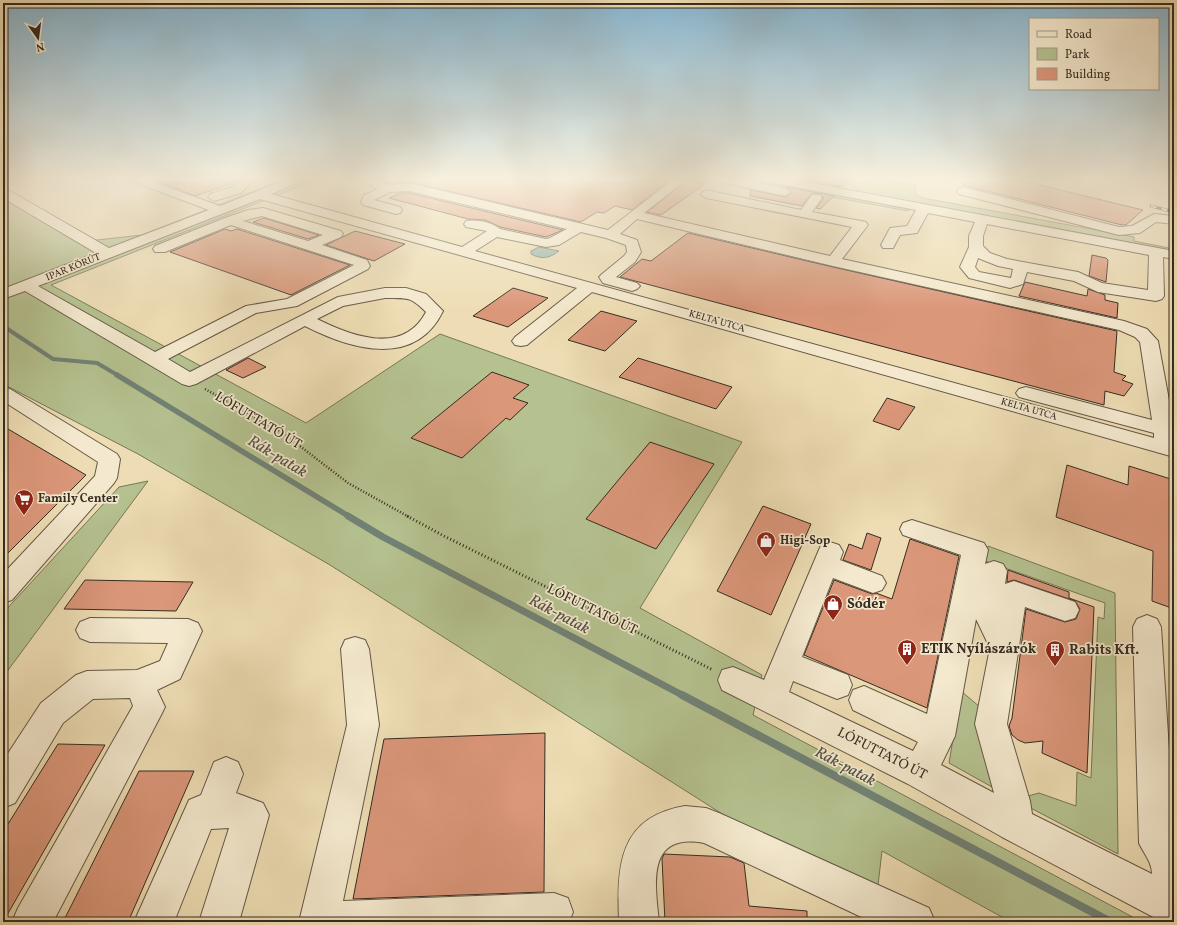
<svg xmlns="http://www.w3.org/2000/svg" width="1177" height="925" viewBox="0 0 1177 925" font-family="Vollkorn,serif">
  <rect width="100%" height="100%" fill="#eeddb4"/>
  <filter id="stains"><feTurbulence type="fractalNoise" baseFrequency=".005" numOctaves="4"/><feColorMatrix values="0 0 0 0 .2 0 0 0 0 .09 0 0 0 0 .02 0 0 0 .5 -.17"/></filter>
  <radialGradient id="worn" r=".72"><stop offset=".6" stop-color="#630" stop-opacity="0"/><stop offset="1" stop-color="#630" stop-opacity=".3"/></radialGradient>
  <path fill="#b5c290" stroke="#767758" d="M285,179H318L51,285L306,423L440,334L742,442L640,608L762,675L753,715L1142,922H1011L882,851L875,911L330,565L138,454L3,384V186L88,241L142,235Z
    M735,179H792L860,192L852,186L854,182H868V179H887L886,181L916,185L915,194L923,198L1134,237V241L1174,249V252L914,203L908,211Z
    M148,481L3,677V613L119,487Z
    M988,546L1115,593L1118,854L1025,805L1028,796L1039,793L1076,806L1077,772L1091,778L1098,617L1104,619L1105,603L985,561Z
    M961,691L987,713L1001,792L949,763Z"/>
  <path fill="#99bbaf" stroke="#718276" d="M539,247L559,251C550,258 542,260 531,254V251Z"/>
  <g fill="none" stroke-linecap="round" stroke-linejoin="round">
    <path stroke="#718276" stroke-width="4" d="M3,326L53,359L97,363L119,376"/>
    <path stroke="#718276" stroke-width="5.5" d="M117,375L350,517"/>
    <path stroke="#718276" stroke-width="7" d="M348,516L383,537L684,696"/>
    <path stroke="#718276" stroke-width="8" d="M682,695L1111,922"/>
  </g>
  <path fill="#db977a" stroke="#362c21" d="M153,179H235L236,182L195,196Z
    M385,179H671L632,210L615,206L604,213L597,212L581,222L409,182L389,183L385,182Z
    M801,179H833L848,182L842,187Z
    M964,179H1015L1143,210L1126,225H1122L963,185Z
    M688,180L706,183L661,215L647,212Z
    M786,187L834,196L820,209L816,208L824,198L820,194H811L802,206L750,196L751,190L786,197L792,192Z
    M400,193H409L563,230L546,237L500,227L485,220L468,219L389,198Z
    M264,218L319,235L308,239L253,222Z
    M225,229L231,231L237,229L350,265L291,295L170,252Z
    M355,231L405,244L374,261L326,245Z
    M688,233L833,267L1117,331L1114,372L1126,376L1122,380L1133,384L1124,396L1105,391L1104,405L620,277L642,259L651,261Z
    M1092,255L1106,258L1108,260L1106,282L1089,276Z
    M1025,282L1087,296L1088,289L1105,295V300L1118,303L1117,318L1019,296Z
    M513,288L548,298L508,327L473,316Z
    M601,311L637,321L605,351L568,340Z
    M248,358L266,367L243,378L226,370Z
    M638,358L732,387L716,409L619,377Z
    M492,372L529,385L513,398L528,403L510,420L506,418L462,458L411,438Z
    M887,398L915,407L899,430L873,421Z
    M3,426L86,475L3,558Z
    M650,442L714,464L656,549L586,519Z
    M1067,465L1128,485L1129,466L1174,480V609L1152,601L1153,551L1056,517Z
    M763,506L811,524L771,615L717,591Z
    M867,533L881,538L871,570L843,560L849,544L862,549Z
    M910,539L959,556L927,708L804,655L834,580L872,594L876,593L892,599Z
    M1008,570L1069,592V598L1094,607L1087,773L1042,753L1043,741L1025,743L1018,740L1012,735L1009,726L1012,718L1026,609L1065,622L1076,619L1080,609L1075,601L1014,580L1007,582Z
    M85,580L193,582L176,611L64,609Z
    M545,733L544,892L353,899L384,739Z
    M58,744L105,745L3,922V832Z
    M139,771H194L128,922H63Z
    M664,854L730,857L744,863L749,906L807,911V922H665L662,859Z"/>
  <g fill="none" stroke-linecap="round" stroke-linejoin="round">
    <defs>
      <path id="minor" d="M126,179H144L220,206L288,179H305L271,194L462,247L487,231L466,227L464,224L466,221C476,219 493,222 500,229L546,239L550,238L567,229L409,191L390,192L374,200L400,207L402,210L400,213L396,214L363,205L361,202L364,195L378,189L358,179H374L389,185L409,183L608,230L674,179H687L644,213L830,256L852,227L706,198L700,194L706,190L801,210L812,195H820L822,198L812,212L861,221L866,222L868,225L842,259L1124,321L1147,329L1158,341L1174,427V457L592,292L527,345L521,346L515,345L512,341L515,337L577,288L260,199L38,286L155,352L246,306L287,299L354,265L231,225L165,252H155L153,249L155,246L225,218L248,210L263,208L341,231L343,234L341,237L322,245L367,260L370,266L368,269L297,306L256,313L168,359L190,372L338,297L385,288H406L426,294L443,311C415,369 350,349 305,326L196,384L189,386L182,384L25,291L3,299V289L96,253L13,204L3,197V187L109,248L209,210ZM262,216L323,235L308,241L243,221ZM637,219L833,266L1119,330L1135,337L1140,342L1152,420L1026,387L1019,389L1016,393L1019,397L1154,433V438L475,251L497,237L546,247L559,245L581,232L606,238L626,245L627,252L624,256L602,274L599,277L603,283L632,291L637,289L640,286L637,283L616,277L635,262L641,252L637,240L620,234ZM385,298C407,298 410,296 426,312C403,356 351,336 317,319L343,306Z
        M243,179H261L248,185L241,193L214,201L208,197L210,194L233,187Z
        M739,179L785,188L791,192L785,196L724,183L718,180Z
        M764,179H790L1174,251V259L1163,257L1164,296L1162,299L1156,301L1098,292L1074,281L1027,272L1023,284L1010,288L969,278L960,267L969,247V236L975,222L928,213L917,233L900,235L893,248H883L881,245L890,228L907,226L916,210L769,182ZM987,224L1149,255L1148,290L1102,283L1078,272L1007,259L990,253L983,246V236ZM978,258L998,266L1013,269L1011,278L979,272L975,267Z
        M1160,179H1174V184L1161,181Z
        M963,187L1119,227L1132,226L1154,214L1174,216V224L1156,222L1140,233L1119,235L959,194L957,191L959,188Z
        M3,387L10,389L117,454L120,459L117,478L114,483L12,600L3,603V574L95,476L98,462L3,401Z
        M912,520L984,543L988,550L985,564L994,561L1003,564L1007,571L1005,584L1014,581L1075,602L1079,610L1075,618L1065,621L1025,607L1007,724L1030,801L1032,814L1152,874C1152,862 1144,854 1139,843L1133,627L1137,619L1147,615L1157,619L1161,627L1174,827V922H1166L1157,919L1002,837L908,784L722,690L718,680L722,670L733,667L764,680L821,545L830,542L839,545L843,552L840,560L882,576L886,583L882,590L873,593L833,578L802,657L848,675L852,685L848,695L837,699L793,681L789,692L913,751L918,742L853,710L849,700L853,690L864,686L927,714L961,555L903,535L900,529L903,523ZM976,619L990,648L975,724L994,793L941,765L955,736Z
        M90,618L188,619L198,623L202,631L180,679L157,690L165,707L160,717L53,922H12L18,908L133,706L130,698L93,699L63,723L15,803L3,808V761L41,703L76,675L87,671L137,670L160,661L168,643L90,642L80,638L76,630L80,622Z
        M355,637L365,640L369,649L379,725L343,901L554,893L568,898L573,912L569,922H299L347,725L341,649L345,640Z
        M226,757L238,762L243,774L236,793L263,803L269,815L239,922H199L229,828L211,829L174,922H134L189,800L201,795L214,762Z
        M685,806L706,808L719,813L929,908L935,922H872L704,843C646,832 655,884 659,922H619C617,867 618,817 685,806Z"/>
    </defs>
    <use href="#minor" stroke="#645846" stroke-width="2"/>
    <path stroke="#362c21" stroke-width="2.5" stroke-dasharray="1 2" stroke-linecap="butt" d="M205,389L283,433L348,483L409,517"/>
    <path stroke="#362c21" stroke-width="3" stroke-dasharray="1 2.5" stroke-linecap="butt" d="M407,516L444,536L713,670"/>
    <use href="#minor" fill="#f4e9ce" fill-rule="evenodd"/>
    <defs>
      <path id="rail" d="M1151,206L1174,212"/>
    </defs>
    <use href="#rail" stroke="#362c21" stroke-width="3"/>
    <use href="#rail" stroke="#f4e9ce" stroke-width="2" stroke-dasharray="5.5" stroke-linecap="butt"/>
  </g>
  <linearGradient id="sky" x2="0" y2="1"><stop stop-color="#88b7d1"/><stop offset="0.58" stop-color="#f7f0dd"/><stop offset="1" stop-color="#f7f0dd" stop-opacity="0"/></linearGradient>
  <rect width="1177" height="309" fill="url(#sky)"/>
  <defs>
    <symbol id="supermarket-pin" viewBox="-11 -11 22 30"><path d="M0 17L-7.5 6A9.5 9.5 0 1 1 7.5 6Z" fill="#8f2418" stroke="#f4e9ce"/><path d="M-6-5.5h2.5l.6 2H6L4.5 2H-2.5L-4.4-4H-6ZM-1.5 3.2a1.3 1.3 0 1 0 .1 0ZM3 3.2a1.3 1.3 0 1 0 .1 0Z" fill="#fff"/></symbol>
    <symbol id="shop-pin" viewBox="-11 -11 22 30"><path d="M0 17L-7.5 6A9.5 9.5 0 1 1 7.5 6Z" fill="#8f2418" stroke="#f4e9ce"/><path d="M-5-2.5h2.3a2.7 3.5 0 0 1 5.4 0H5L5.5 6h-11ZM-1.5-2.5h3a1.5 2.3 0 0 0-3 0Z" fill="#fff"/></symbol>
    <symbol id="building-pin" viewBox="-11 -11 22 30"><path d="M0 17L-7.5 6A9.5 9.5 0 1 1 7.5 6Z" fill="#8f2418" stroke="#f4e9ce"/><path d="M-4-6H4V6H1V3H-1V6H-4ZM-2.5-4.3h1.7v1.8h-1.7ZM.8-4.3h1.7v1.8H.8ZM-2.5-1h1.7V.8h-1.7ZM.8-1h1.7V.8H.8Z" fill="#fff"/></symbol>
  </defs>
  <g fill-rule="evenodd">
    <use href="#supermarket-pin" x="13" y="488" width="22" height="30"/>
    <use href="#shop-pin" x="755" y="530" width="22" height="30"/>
    <use href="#shop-pin" x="822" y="593" width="22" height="30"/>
    <use href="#building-pin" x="896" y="638" width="22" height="30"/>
    <use href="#building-pin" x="1044" y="639" width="22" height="30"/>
  </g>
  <g text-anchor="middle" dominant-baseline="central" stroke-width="3.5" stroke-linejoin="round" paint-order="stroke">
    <g font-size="10" fill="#362c21" stroke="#f4e9ce">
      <text transform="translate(73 267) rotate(-22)">IPAR KÖRÚT</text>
      <text transform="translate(717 321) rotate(16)">KELTA UTCA</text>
      <text transform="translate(1029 409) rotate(16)">KELTA UTCA</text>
    </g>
    <g font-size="12" font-weight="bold" fill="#362c21" stroke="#f4e9ce" text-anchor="start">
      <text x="38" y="499">Family Center</text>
      <text x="780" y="541">Higi-Sop</text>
    </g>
    <g font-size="14" fill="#362c21" stroke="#f4e9ce">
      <text transform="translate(258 421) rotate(31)">LÓFUTTATÓ ÚT</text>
      <text transform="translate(592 610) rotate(26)">LÓFUTTATÓ ÚT</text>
      <text transform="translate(882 754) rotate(27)">LÓFUTTATÓ ÚT</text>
    </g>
    <g font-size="14" font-weight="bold" fill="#362c21" stroke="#f4e9ce" text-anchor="start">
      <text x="847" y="604">Sódér</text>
      <text x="921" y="649">ETIK Nyílászárók</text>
      <text x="1069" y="650">Rabits Kft.</text>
    </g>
    <g font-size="16" font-style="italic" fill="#4f5044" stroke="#f4e9ce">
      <text transform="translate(277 457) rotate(31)">Rák-patak</text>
      <text transform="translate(559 615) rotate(28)">Rák-patak</text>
      <text transform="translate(845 767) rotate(28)">Rák-patak</text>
    </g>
  </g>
  <rect width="1177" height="925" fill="none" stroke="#eeddb4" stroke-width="16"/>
  <rect x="4" y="4" width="1169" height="917" fill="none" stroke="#362c21" stroke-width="2"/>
  <rect x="8" y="8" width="1161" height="909" fill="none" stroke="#362c21"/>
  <rect x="1029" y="18" width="130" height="72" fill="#f4e9ce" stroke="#a89d89"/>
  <rect x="1037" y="31" width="20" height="6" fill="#f4e9ce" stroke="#a89d89"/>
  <text x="1065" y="38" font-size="12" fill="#362c21">Road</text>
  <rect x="1037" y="48" width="20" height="12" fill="#b5c290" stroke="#a89d89"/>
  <text x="1065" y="58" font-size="12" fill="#362c21">Park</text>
  <rect x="1037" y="68" width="20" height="12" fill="#db977a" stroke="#a89d89"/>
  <text x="1065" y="78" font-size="12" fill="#362c21">Building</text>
  <g transform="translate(38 38) rotate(166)" stroke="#f4e9ce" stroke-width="3" paint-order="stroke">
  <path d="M0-3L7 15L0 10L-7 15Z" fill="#362c21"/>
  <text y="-6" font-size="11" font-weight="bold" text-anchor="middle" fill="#362c21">N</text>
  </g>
  <rect width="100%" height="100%" filter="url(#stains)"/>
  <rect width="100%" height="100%" fill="url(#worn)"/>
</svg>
